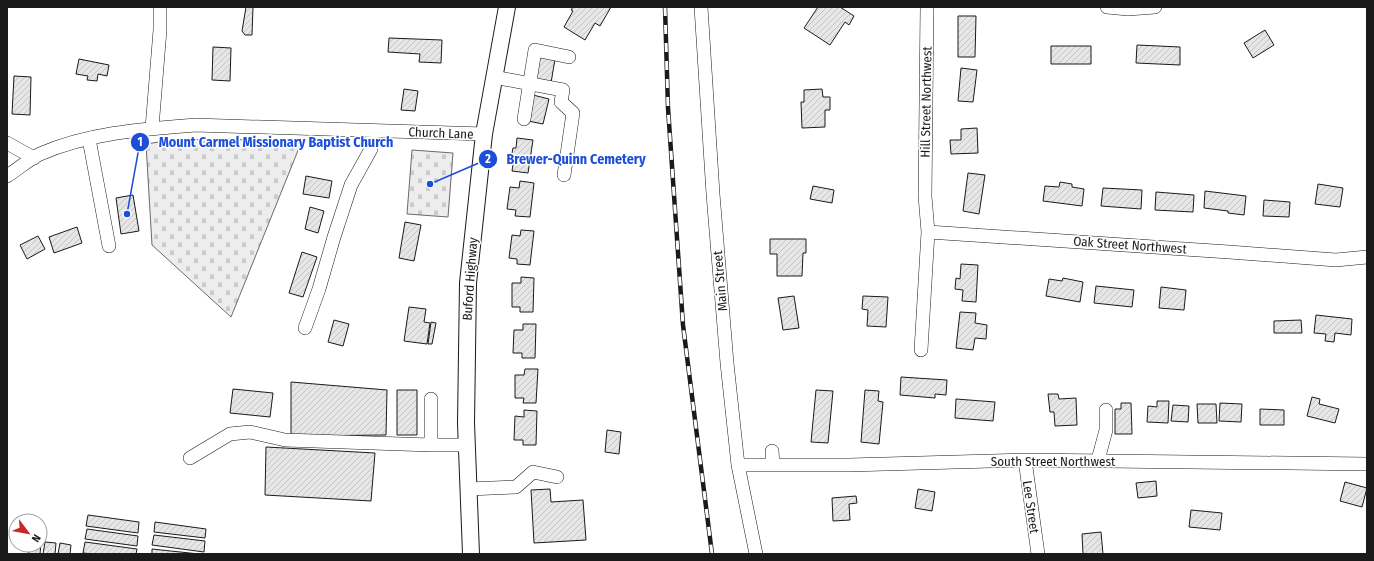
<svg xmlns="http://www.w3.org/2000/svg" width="1374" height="561" viewBox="0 0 1374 561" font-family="'Fira Sans Condensed',sans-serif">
  <defs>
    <pattern id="cemetery-stones" width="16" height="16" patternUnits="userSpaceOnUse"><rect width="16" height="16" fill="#ededed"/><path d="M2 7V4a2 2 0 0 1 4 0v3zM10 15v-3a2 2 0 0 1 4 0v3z" fill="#cbcbcb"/></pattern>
    <pattern id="building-hatch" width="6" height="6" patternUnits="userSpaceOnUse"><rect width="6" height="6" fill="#e6e6e6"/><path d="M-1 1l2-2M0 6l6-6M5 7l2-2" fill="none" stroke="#c5c5c5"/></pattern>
  </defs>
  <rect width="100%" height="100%" fill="#fff"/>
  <path fill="url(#cemetery-stones)" stroke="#6a6a6a" d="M228,139L301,143L231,317L152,245L146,144L172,140Z
    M412,150L453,153L448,217L407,214Z"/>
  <path fill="url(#building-hatch)" stroke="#1a1a1a" d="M246,7H253L252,35H245L242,31Z
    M573,7H611L600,26L595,23L585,40L564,27L573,11L571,10Z
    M818,7H840L854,16L849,25L845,22L830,45L804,28Z
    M958,16H976L975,57H958Z
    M1265,30L1274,45L1253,58L1244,43Z
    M389,38L442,40L441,63L419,62L420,54L388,52Z
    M1137,45L1180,47V65L1136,63Z
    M1051,46H1091V64H1051Z
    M213,47L231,48L230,81L212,80Z
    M539,56L555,59L551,83L534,80Z
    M79,59L109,65L107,76L98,74L97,81L87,80L88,76L76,74Z
    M961,68L977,70L973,102L958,101Z
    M14,76L31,77L30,115L12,114Z
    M404,89L418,91L415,111L401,110Z
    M822,89L823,97H830V110H825V127L802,128L801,102H804V90Z
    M533,95L549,99L543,124L528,121Z
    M977,128L978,153L951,154L950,140H961V129Z
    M517,138L533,140L528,173L512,171L514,158H511L513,148H516Z
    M968,173L985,175L979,214L963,211Z
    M306,176L332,181L329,198L303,194Z
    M520,181L534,183L530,217L515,216L516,210L507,209L510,187L519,188Z
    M1060,182L1072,184V187L1084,189L1082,206L1043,201L1045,186L1059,187Z
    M1318,184L1343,188L1340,207L1315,204Z
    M813,186L834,190L832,203L810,199Z
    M1103,188L1142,190L1141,209L1101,206Z
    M1205,191L1246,196L1244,215L1228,213V211L1204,208Z
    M1156,192L1194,195L1193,212L1155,210Z
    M133,195L139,231L121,234L116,198Z
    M1264,200L1290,202L1289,217L1263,216Z
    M310,207L324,211L318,233L305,229Z
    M405,222L421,225L414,261L399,258Z
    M77,227L82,243L54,253L49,237Z
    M521,230L534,231L530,265L517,264V259L509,258L512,235L520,236Z
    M38,236L45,249L27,259L20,245Z
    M770,239H806V253H803L802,276H777V254H770Z
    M302,252L317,257L303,297L289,293Z
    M961,264L978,265L976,302L962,301L963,290L955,289L956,278L960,279Z
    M521,277L534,278L533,312H520V307H512V283H521Z
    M1063,278L1083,282L1080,302L1046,296L1049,279L1062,281Z
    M1096,286L1134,290L1132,307L1094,303Z
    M1161,287L1186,290L1184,310L1159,308Z
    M794,296L799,328L783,330L778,298Z
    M863,296L888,297L886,327L867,326L868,310L862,309Z
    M409,307L426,309L424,322L430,323L427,344L404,341Z
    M960,312L976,313L975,323L987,325L986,339L975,338L973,350L956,348Z
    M1316,315L1352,319L1351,335L1335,333L1334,342L1325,341L1326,334L1314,333Z
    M334,320L349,324L343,346L328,342Z
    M1301,320L1302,333H1274V321Z
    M431,322L436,323L432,344H428Z
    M523,324H536L535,358H522V353H513L514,330H523Z
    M525,369H538L536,403H523L524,398H515V375H524Z
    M901,377L947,380L946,395L935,394V398L900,395Z
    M291,382L387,390L386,435L291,436Z
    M233,389L273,393L270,417L230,413Z
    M397,390H417V435H397Z
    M816,390L833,391L828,443L811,442Z
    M865,390L879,391L878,401L883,402L879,444L861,442Z
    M1048,394H1058L1059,399L1076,398L1077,425L1055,426L1054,412H1050Z
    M1312,397L1320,399L1319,404L1339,409L1335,423L1307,416Z
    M956,399L995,402L993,421L955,418Z
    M1157,401H1169L1168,423L1147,422L1148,406L1157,407Z
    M1121,403H1131L1132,434H1115V409H1121Z
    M1220,403L1242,404L1241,422L1219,421Z
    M1197,404H1216L1217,423H1198Z
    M1173,405L1189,406L1188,422L1171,421Z
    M1260,409L1284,410V425H1260Z
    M524,410L537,411L536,445H523V440H514L515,416L524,417Z
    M607,430L621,432L619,454L605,452Z
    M266,447L375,453L371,501L265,495Z
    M1156,481L1157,496L1138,498L1136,483Z
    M1345,482L1367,488L1362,507L1340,501Z
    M550,489L551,502L583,500L586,540L534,543L531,490Z
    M918,489L935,492L932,511L915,508Z
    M856,496L857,503L849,504L850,520L833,521L832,498Z
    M1191,510L1222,513L1220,530L1189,527Z
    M88,515L139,522L138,533L86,526Z
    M155,522L206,529L205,538L154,532Z
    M87,529L138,536L137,546L85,539Z
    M1101,532L1103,554H1083L1082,534Z
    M154,535L205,541L204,552L152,545Z
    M45,542L56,543L55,554H43Z
    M85,542L137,549L136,554H93L83,553Z
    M40,543H41L40,554H28L30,545H40Z
    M60,543L71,545L70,554H58Z
    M152,549L199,554H152Z"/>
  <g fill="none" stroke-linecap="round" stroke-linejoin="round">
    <defs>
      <path id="minor" d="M701,7L713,194L727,363L738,465L756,554
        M1107,7L1128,9L1155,7
        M494,77L563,90L561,102L573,113L564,175
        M524,119L535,50L569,57
        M152,128L160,30V7
        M89,139L109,246
        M7,143L34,158
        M7,176C18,169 28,160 40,154C88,133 143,129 195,125L484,134
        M928,232L1229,252L1336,260L1367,257
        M305,328L319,289L334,237L351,185L371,149L373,131
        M921,350L928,232L925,196L927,7
        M431,445V399
        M772,451L773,465
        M190,458L230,434L250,432L285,440L431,445H466
        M1025,460L1038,554
        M1098,460L1106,430V410
        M738,465H849L1025,460L1367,464
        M468,489L516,487L533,472L557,477"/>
      <path id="major" d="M471,554L466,423L468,283L484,134L507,7"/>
    </defs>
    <use href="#minor" stroke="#1a1a1a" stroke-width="14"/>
    <use href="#major" stroke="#1a1a1a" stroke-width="18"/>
    <use href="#minor" stroke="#fff" stroke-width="13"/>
    <use href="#major" stroke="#fff" stroke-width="16"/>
    <defs>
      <path id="rail" d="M665,7L668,108L683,325L712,554"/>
    </defs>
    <use href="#rail" stroke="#1a1a1a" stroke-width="4.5"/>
    <use href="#rail" stroke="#fff" stroke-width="3" stroke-dasharray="9" stroke-linecap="butt"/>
  </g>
  <g text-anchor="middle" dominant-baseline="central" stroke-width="3" stroke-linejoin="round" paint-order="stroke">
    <g font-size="13" fill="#1a1a1a" stroke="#fff">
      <text transform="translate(926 102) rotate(-89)">Hill Street Northwest</text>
      <text transform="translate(441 133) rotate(2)">Church Lane</text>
      <text transform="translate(1130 245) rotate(4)">Oak Street Northwest</text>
      <text transform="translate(470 279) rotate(-86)">Buford Highway</text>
      <text transform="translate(720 281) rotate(-95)">Main Street</text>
      <text x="1053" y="461">South Street Northwest</text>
      <text transform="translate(1031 507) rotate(82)">Lee Street</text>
    </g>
  </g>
  <path fill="none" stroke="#1d4ed8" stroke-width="1.5" d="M127 214L140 142M430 184L488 159"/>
  <g fill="#1d4ed8" stroke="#fff" stroke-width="1.5">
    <circle cx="127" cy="214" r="4"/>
    <circle cx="430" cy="184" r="4"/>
    <circle cx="140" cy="142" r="10"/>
    <circle cx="488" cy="159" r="10"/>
  </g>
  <g font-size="12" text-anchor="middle" font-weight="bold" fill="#fff">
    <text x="140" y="146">1</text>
    <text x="488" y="163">2</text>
  </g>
  <g font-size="14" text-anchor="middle" font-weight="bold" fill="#1d4ed8" stroke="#fff" stroke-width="3" stroke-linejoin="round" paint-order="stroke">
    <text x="276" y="147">Mount Carmel Missionary Baptist Church</text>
    <text x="576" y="164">Brewer-Quinn Cemetery</text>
  </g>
  <rect width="1374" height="561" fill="none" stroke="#1a1a1a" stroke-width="16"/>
  <g transform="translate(28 533) rotate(122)"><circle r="19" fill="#ffffff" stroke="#a3a3a3"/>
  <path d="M0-3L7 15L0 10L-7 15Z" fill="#c62828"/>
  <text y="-6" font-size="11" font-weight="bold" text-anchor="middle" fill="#1a1a1a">N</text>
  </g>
</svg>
